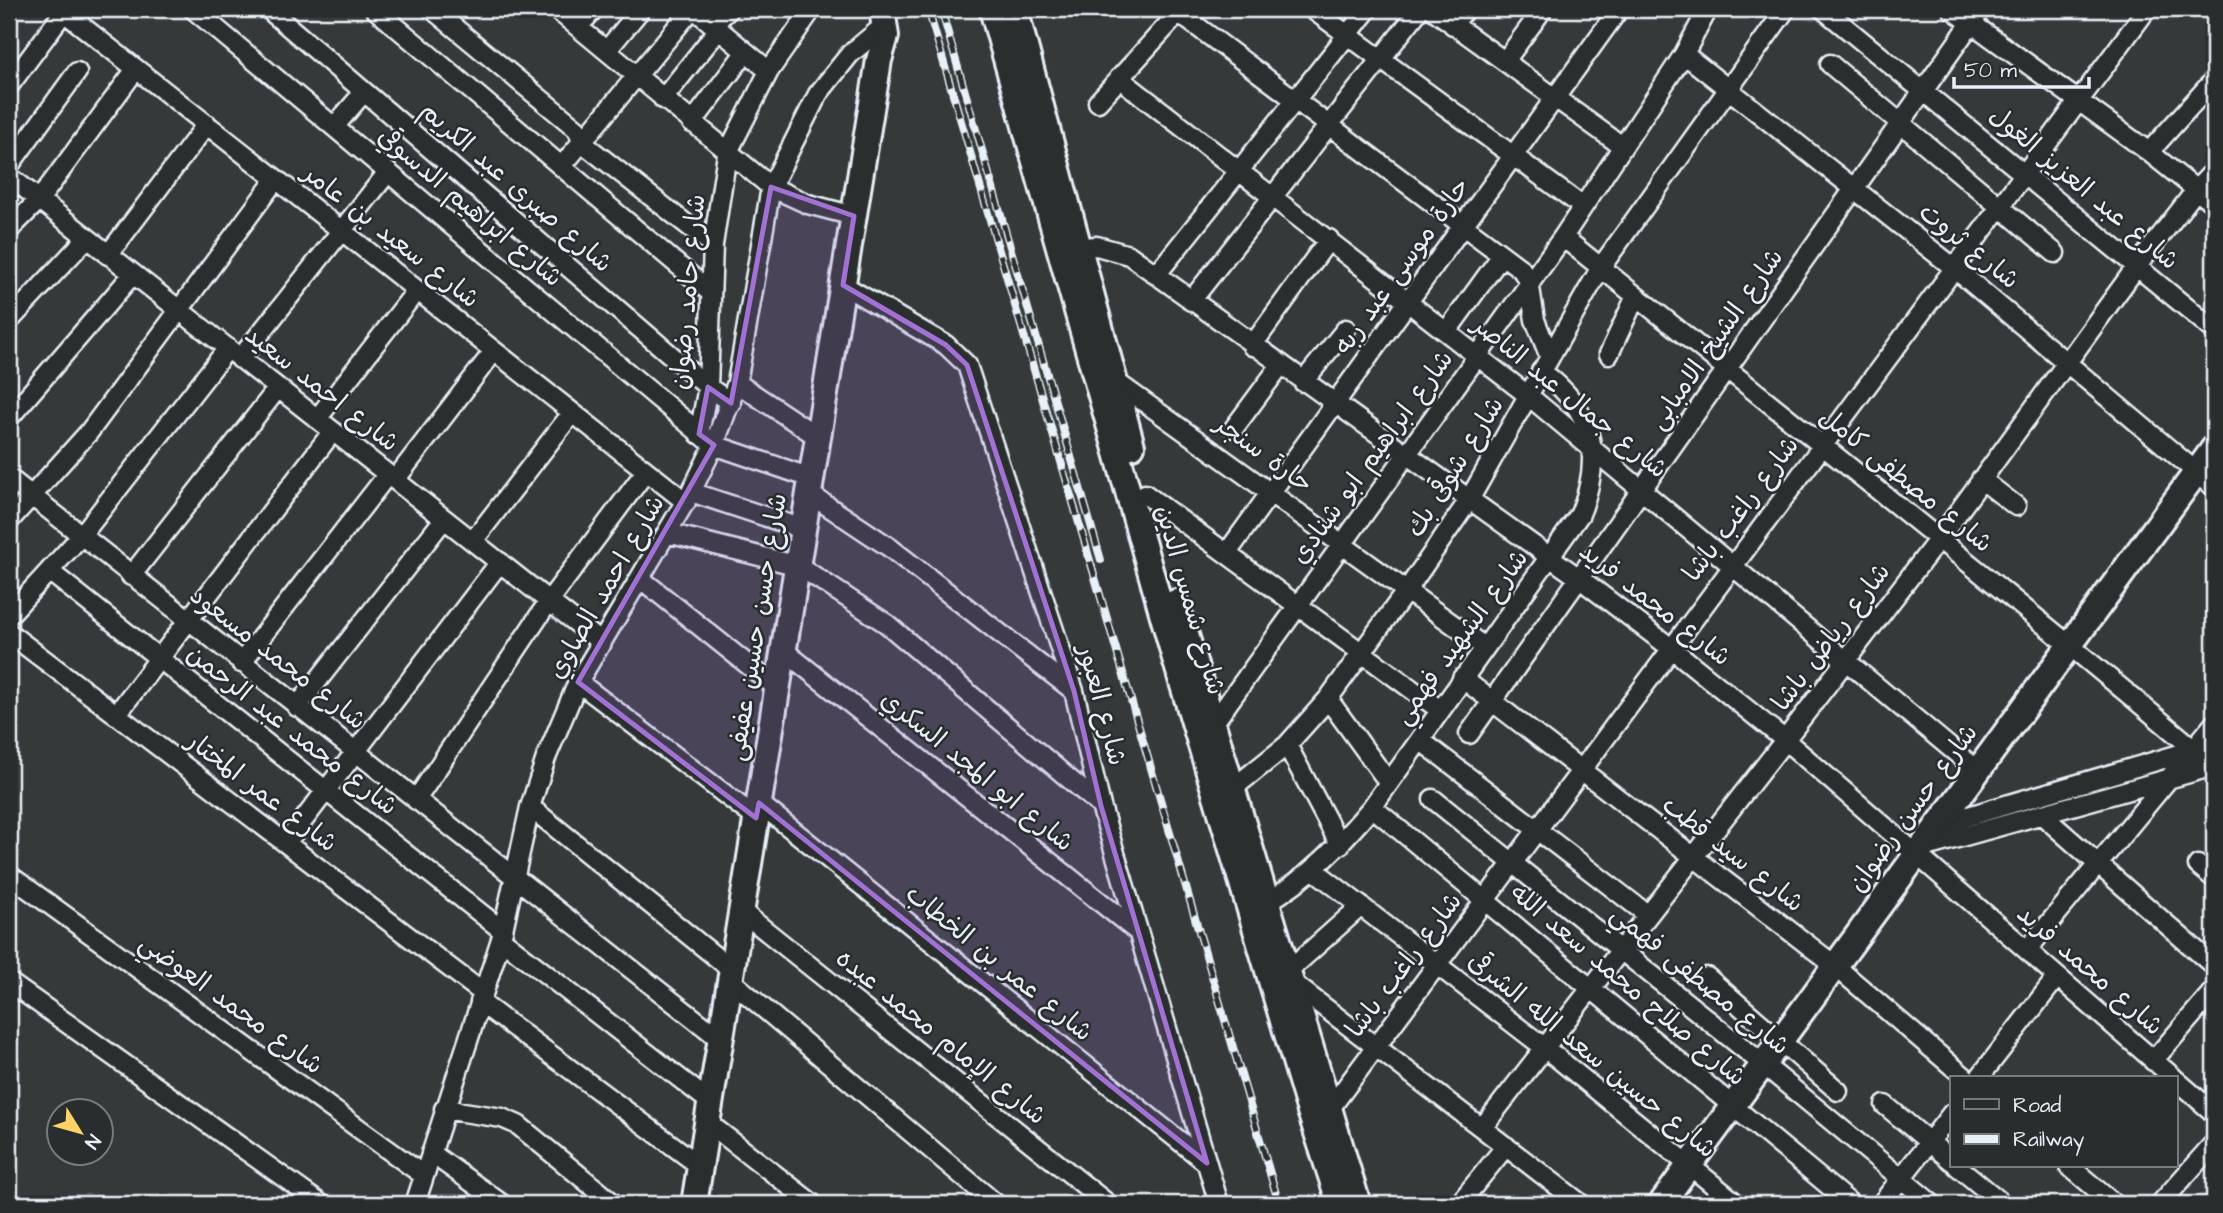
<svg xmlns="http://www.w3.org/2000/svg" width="2223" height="1213" viewBox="0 0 2223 1213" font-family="'Architects Daughter','Playpen Sans Arabic',sans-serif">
  <rect width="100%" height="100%" fill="#35393a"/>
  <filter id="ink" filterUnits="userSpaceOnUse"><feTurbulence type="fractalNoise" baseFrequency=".0143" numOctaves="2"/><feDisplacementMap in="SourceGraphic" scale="14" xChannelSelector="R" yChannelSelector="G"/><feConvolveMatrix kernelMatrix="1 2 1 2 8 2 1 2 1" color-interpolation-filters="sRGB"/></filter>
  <g filter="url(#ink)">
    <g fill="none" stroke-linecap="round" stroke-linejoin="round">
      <defs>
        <path id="street" d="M193,9L714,445L811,478
          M268,9L708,387L731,403
          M375,9L710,292
          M432,9L577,129L584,144L713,245
          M556,9L771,187L808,204L854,216
          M694,9L769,71
          M1312,9L1582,206
          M1432,9L1622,146
          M1823,9L2214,330
          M1952,9L2149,152L2214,204
          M64,12L686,502
          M1179,13L1521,269L1529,281L1535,320L1549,355
          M713,25L729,9
          M1453,25L1465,9
          M578,27L594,9
          M607,50L641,9
          M1684,54L1953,267L2214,487
          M1505,61L1543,9
          M1830,64L2055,253
          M1119,78L1530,397L1978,771
          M9,86L66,9
          M663,99L718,30
          M1098,102L1182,9
          M692,123L745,53
          M334,127L364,92
          M2149,152L2214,80
          M9,166L77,72
          M562,166L692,9
          M9,176L602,643
          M9,230L39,200L136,69
          M1563,237C1780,413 2001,585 2214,766
          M1069,248L1097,246L1129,255L1579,578L1671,648L1785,740L2174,1078
          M108,255L207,124
          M1156,275L1368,9
          M843,285L946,345L967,365L1074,691L1101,806L1219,1204
          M1191,301L1420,9
          M9,321L87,238
          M1447,331L1502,255
          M1252,346L1329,239
          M1609,354L1636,296
          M240,359L388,172
          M1115,381L1483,646
          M1303,382L1346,329
          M737,383L818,437
          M9,418L133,274
          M317,419L417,290
          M1234,428L1280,366
          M699,434L708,387L713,245L727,154L769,71L812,9
          M9,478L720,1039
          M1981,479L2016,506
          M395,480L494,351
          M691,492L803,529
          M1145,494L1440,710
          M811,495L889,547L1074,691
          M9,521L89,432L276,179
          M668,533L799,566L887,624L1101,806
          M473,541L572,413
          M1227,553L1619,9
          M49,571L503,931
          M131,576L278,388
          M641,579L777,688
          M9,615L81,536L228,348
          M9,633L483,993
          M783,650L1138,932
          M241,663L388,474
          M1462,678L1834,965L1966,1078
          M578,682L756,818
          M1328,699L1389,783
          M297,707L444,519
          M116,715L333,431
          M1213,724L1563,237L1684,54L1708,9
          M1469,734L1981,9
          M1420,740L1648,915
          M1287,745L1340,845
          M1232,789L1287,745L1328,699L1407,590L1469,500L1601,267L1786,9
          M1433,799L1764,1065L1932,1204
          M416,800L549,601L646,471
          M759,803L1207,1163
          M530,807L732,970
          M1372,807L1851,1204
          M2041,814L2214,966
          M1938,825L2214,744
          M286,843L500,562
          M1922,848L2214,766
          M2198,865L2214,878
          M1314,870L1545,1048L1737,1204
          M9,875L423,1175
          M1266,903C1309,877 1340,845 1372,807L1580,514C1604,455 1593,409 1541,371
          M741,911L1108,1204
          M501,939L710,1102
          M2027,950L2214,724
          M1287,972L1361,906
          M1707,977L1838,1091
          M730,980L996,1204
          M1290,981L1581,1204
          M9,982L321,1204
          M480,1002L700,1166
          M2153,1061L2214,990
          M1979,1078L2057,977
          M2176,1080L2214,1113
          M1885,1105L1952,1161
          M444,1109L502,1118L518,1125L614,1204
          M1329,1110L2147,9
          M707,1122L813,1204
          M1482,1128L1785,740L1938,540L2137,266L2196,190L2214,171
          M431,1153L502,1204
          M1957,1166L2003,1204
          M2069,1166L2114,1204
          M415,1204L501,939L530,807L546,758L578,682L691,492L714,445L737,383L771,187L818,94L850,54L886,24
          M1459,1204L1506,1146
          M1881,1204L1952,1113
          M2160,1204L2214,1143"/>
        <path id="secondary" d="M992,9L1174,655L1309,1108L1340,1204
          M1015,9L1132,446
          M1176,602L1358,1204
          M694,1204L879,60L886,36L882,9
          M1661,1204L2214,448"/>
      </defs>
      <use href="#street" stroke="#e8f1f8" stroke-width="23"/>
      <use href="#secondary" stroke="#e8f1f8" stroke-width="30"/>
      <use href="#street" stroke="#2a2d2e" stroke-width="18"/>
      <use href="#secondary" stroke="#2a2d2e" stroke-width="24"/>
      <defs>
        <path id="rail" d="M928,9L1279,1204
          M941,9L1101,560"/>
      </defs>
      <use href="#rail" stroke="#e8f1f8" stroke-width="8"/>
      <use href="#rail" stroke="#2a2d2e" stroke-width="5" stroke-dasharray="16" stroke-linecap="butt"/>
    </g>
  </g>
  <path fill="#a171d3" fill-opacity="0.2" stroke="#a171d3" stroke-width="5" stroke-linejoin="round" d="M771,187L854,216L843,285L946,345L967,365L1074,691L1101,806L1207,1163L759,803L756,818L578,682L714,445L699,434L708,387L731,403Z"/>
  <g text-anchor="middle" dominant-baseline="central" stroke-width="5" stroke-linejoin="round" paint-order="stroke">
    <g font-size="26" fill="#e8f1f8" stroke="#2a2d2e">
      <text transform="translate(516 187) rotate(41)">شارع صبرى عبد الكريم</text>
      <text transform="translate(2084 188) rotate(40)">شارع عبد العزيز الغول</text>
      <text transform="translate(470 207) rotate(40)">شارع ابراهيم الدسوقي</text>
      <text transform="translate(391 236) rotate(38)">شارع سعيد بن عامر</text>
      <text transform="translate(1969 246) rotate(39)">شارع ثروت</text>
      <text transform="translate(1402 266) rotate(-54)">حارة موسى عبد ربه</text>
      <text transform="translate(688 292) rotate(-85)">شارع حامد رضوان</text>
      <text transform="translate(1716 339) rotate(-55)">شارع الشيخ الامبابى</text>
      <text transform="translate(322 389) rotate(38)">شارع احمد سعيد</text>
      <text transform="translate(1570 397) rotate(39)">شارع جمال عبد الناصر</text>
      <text transform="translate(1264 454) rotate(36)">حارة سنجر</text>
      <text transform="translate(1372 457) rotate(-54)">شارع ابراهيم ابو شنادي</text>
      <text transform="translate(1455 467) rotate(-58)">شارع شوقى بك</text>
      <text transform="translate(1906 480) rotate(39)">شارع مصطفى كامل</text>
      <text transform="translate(1741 509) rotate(-53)">شارع راغب باشا</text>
      <text transform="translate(606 587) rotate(-60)">شارع احمد الصاوي</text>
      <text transform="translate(1190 600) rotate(74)">شارع شمس الدين</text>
      <text transform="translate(1655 604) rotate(38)">شارع محمد فريد</text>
      <text transform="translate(757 627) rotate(-81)">شارع حسن حسين عفيفى</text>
      <text transform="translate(1461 637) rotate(-54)">شارع الشهيد فهمي</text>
      <text transform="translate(1831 637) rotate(-53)">شارع رياض باشا</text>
      <text transform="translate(278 658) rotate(38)">شارع محمد مسعود</text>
      <text transform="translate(1102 705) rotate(75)">شارع العبور</text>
      <text transform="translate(292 730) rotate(38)">شارع محمد عبد الرحمن</text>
      <text transform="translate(977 771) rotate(39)">شارع ابو المجد السكري</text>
      <text transform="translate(262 792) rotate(37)">شارع عمر المختار</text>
      <text transform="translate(1913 808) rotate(-54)">شارع حسن رضوان</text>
      <text transform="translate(1733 854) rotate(38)">شارع سيد قطب</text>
      <text transform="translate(999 963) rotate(39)">شارع عمر بن الخطاب</text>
      <text transform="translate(1404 965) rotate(-53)">شارع راغب باشا</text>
      <text transform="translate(2090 970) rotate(41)">شارع محمد فريد</text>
      <text transform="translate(1700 980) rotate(39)">شارع مصطفى فهمي</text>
      <text transform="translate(1628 985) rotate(40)">شارع صلاح محمد سعد الله</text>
      <text transform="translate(231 1004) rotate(36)">شارع محمد العوضي</text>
      <text transform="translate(941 1037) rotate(39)">شارع الإمام محمد عبده</text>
      <text transform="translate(1592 1055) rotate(39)">شارع حسين سعد الله الشرقى</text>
    </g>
  </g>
  <rect width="2223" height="1213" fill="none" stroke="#2a2d2e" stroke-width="35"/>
  <rect x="18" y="18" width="2188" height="1178" fill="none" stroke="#e8f1f8" stroke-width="2.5" filter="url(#ink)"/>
  <rect x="1950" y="1076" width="228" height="91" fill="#2a2d2e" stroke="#767b7f" stroke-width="2"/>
  <rect x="1964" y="1099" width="35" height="10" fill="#2a2d2e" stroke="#767b7f" stroke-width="2"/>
  <text x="2013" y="1112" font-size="21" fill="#e8f1f8">Road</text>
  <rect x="1964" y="1134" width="35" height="10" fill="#e8f1f8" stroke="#767b7f" stroke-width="2"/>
  <text x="2013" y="1146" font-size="21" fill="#e8f1f8">Railway</text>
  <g transform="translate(80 1132) rotate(127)"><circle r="33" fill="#2a2d2e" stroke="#767b7f" stroke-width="2"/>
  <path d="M0-5L12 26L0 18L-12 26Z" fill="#ffd166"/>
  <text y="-10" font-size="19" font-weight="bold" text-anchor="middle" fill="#e8f1f8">N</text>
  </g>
  <path d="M1954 77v10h135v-10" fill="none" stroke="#e8f1f8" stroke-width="3.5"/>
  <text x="1964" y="77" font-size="21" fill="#e8f1f8" stroke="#2a2d2e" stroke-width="5" paint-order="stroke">50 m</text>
</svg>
